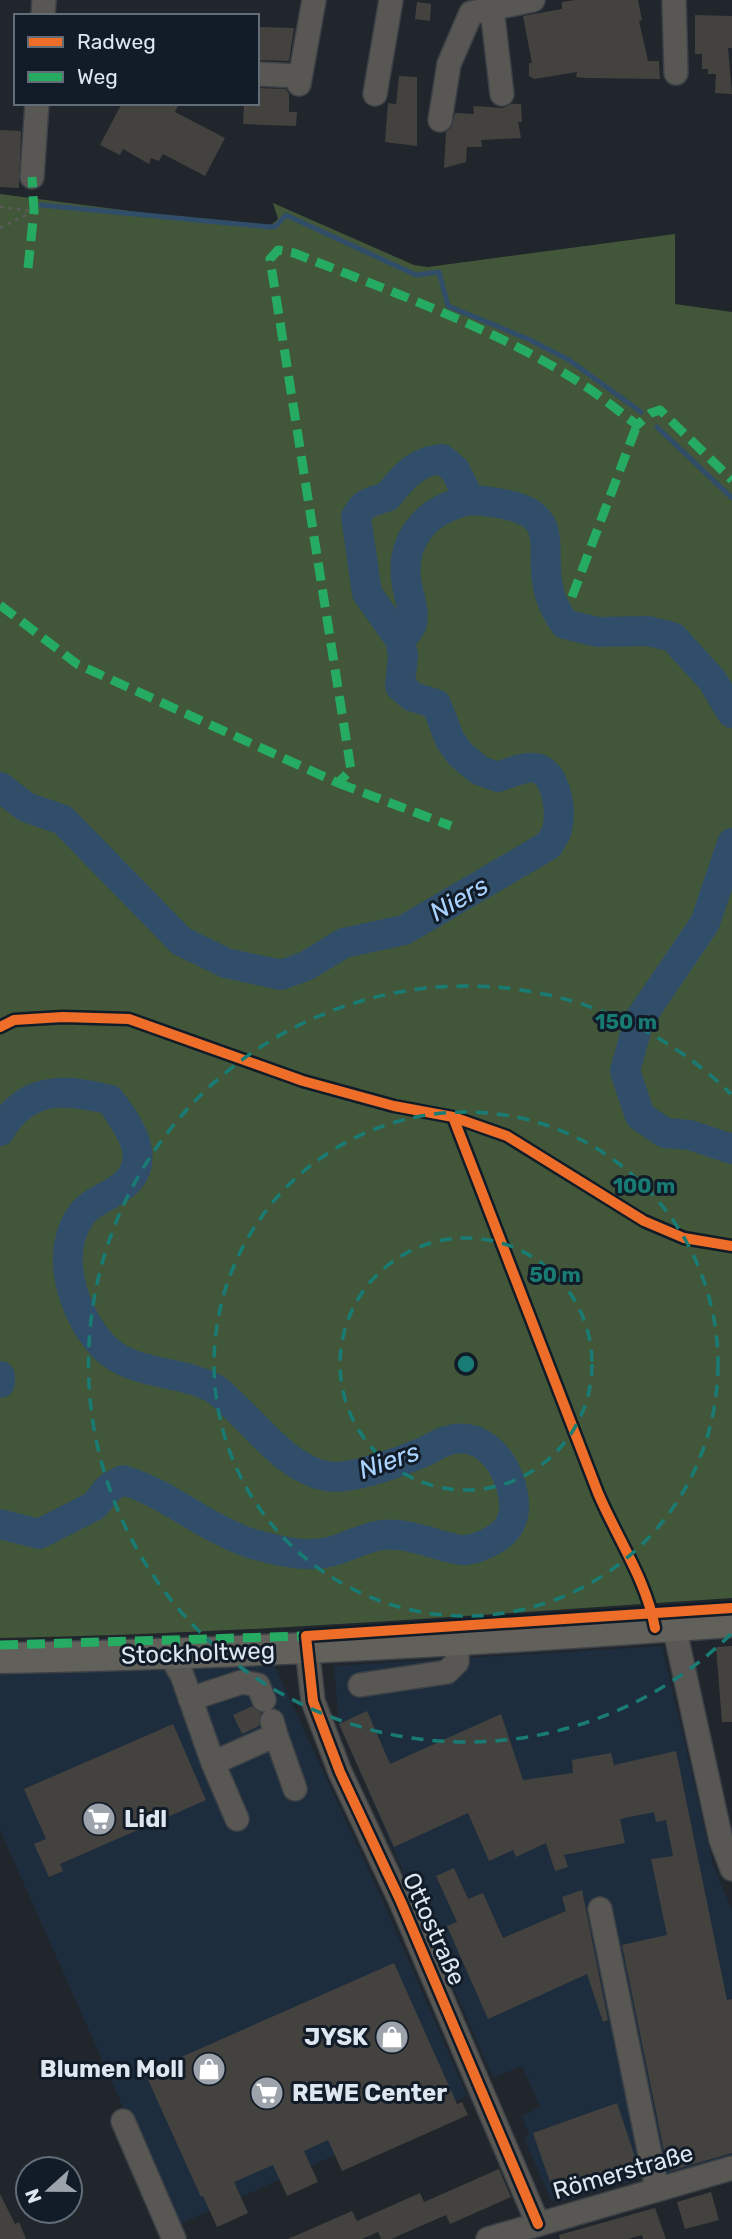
<svg xmlns="http://www.w3.org/2000/svg" width="732" height="2239" viewBox="0 0 732 2239" font-family="Rubik,sans-serif">
  <rect width="100%" height="100%" fill="#20262c"/>
  <path fill="#1e2d3d" d="M662,1646L713,1865L732,1910V2161L663,2178L642,2151L638,2179L559,2202L551,2200L524,2138L529,2136L522,2116L540,2107L522,2066L493,2078L339,1724L334,1666Z
    M270,1656L381,1897L467,2096L176,2226L0,1830V1673Z"/>
  <path fill="#425739" d="M0,194L153,214L271,225L278,219L273,203L414,265L428,267L675,234V304L732,312V1598C488,1614 244,1634 0,1638Z"/>
  <g fill="none" stroke-linecap="round" stroke-linejoin="round">
    <path stroke="#304e6a" stroke-width="5" d="M41,205L270,227L276,226L286,215L416,275L439,272L448,306L528,339L569,360L641,412
      M657,427L732,498"/>
    <path stroke="#304e6a" stroke-width="30" d="M400,640C404,635 411,629 412,623C415,610 409,598 407,585C399,540 426,509 470,500
      M0,787L26,807L63,820L181,941L226,963L281,975L306,966L344,943L404,930L549,845C551,840 556,835 557,830C562,812 557,773 536,768C524,766 510,773 498,777L479,770L460,754L450,740L436,704L413,697L400,686L403,655L400,640L367,593L356,517C364,501 371,502 387,497C404,477 415,461 442,459L455,470L470,500C594,508 515,558 565,624L597,632L648,631L673,637L712,680L732,713
      M732,843L705,923L639,1020L625,1071L640,1116L665,1133L690,1135L732,1149
      M0,1131C26,1086 65,1088 110,1100C130,1127 157,1164 117,1190C106,1197 89,1204 82,1214C53,1252 73,1313 102,1345C131,1377 180,1369 215,1389C222,1393 228,1401 234,1406C260,1430 289,1469 326,1476C349,1481 399,1462 421,1453C429,1450 436,1445 443,1442C478,1429 502,1455 511,1486C520,1518 510,1536 478,1547C472,1549 467,1551 461,1550C435,1546 410,1532 382,1535C364,1537 347,1548 329,1552C305,1558 274,1550 250,1543C205,1528 169,1494 123,1480L110,1487L94,1506L39,1534L0,1524
      M0,1376V1383"/>
  </g>
  <path fill="#43423f" d="M575,0H638L642,20L639,21L648,61H659L660,79L587,78L576,77L577,72L534,79L529,76V63H532L523,16L562,9V2Z
    M417,2L431,4L430,21L415,19Z
    M695,15L732,16V48H728L732,94L715,93L716,74H708V69H702V54H695Z
    M257,27L294,28L289,61L258,60Z
    M399,76L417,77V146L385,142L388,103L396,104Z
    M257,88L286,89L289,94V112H297L296,126L243,124L244,106L257,103Z
    M122,103H179L175,112L225,138L205,176L163,154L159,161L151,158L149,164L123,149L120,155L100,145Z
    M511,104H521L522,122H518L521,138L481,140L482,147H467L466,162L444,168L446,132L451,128L455,113L474,114L473,106L503,108Z
    M0,130L21,131L19,188L0,187Z
    M732,1646V1722H722L716,1647Z
    M252,1706L261,1713L259,1726L242,1734L233,1715Z
    M367,1711L390,1764L501,1714L523,1780L573,1773L572,1760L611,1753L614,1765L676,1751L727,2000L732,1999V2153L670,2171L664,2151L622,1945L667,1935L651,1859L673,1856L666,1820L656,1822L654,1812L620,1819L625,1843L564,1855L568,1867L555,1871L546,1843L516,1857L513,1850L489,1861L468,1813L394,1847L339,1724Z
    M173,1724L206,1800L60,1864L63,1871L49,1877L34,1844L46,1839L24,1789Z
    M454,1868L468,1899L483,1893L503,1938L566,1911L562,1897L582,1890L608,2020L603,2022L587,1974L488,2019L447,1926L457,1922L436,1876Z
    M394,1963L457,2104L462,2102L468,2115L342,2171L328,2140L304,2151L318,2182L287,2196L273,2165L234,2182L248,2213L217,2227L203,2196L201,2197L145,2073Z
    M617,2103L638,2166L555,2196L533,2133Z
    M499,2169L511,2197L450,2224L446,2215L391,2239H381L378,2232L362,2239H288L352,2211L357,2221L420,2193L424,2202Z
    M711,2192L719,2220L685,2229L677,2202Z
    M0,2194L15,2224L19,2222L26,2239H0Z
    M655,2208L666,2239H643L642,2235L628,2239H560L559,2235Z"/>
  <g fill="none" stroke-linecap="round" stroke-linejoin="round">
    <defs>
      <path id="minor" d="M674,0L676,73
        M492,9L502,94
        M43,16L44,0
        M257,74L300,76
        M299,84L314,0
        M375,94L391,0
        M440,120L449,64L471,13L533,0
        M32,177L37,103
        M674,1626L721,1840L732,1869
        M307,1648L313,1701L340,1772L401,1902L538,2224
        M170,1655L182,1675L213,1763L237,1819
        M360,1685L447,1672L457,1662V1641
        M190,1699L242,1682L258,1685L264,1700
        M276,1735L295,1789
        M213,1763L276,1735L272,1721
        M600,1909L657,2189
        M123,2121L174,2239
        M488,2239L732,2168"/>
      <path id="major" d="M0,1658C244,1654 488,1640 732,1622"/>
    </defs>
    <use href="#minor" stroke="#3b4146" stroke-width="26"/>
    <use href="#major" stroke="#3b4146" stroke-width="33"/>
    <path stroke="#5b5b5a" stroke-width="2.5" stroke-dasharray="3.5 5" stroke-linecap="butt" d="M0,207L34,211
      M0,228L34,211"/>
    <use href="#minor" stroke="#585753" stroke-width="23"/>
    <use href="#major" stroke="#62605a" stroke-width="30"/>
    <path stroke="#26ab63" stroke-width="9" stroke-dasharray="18 9" stroke-linecap="butt" d="M28,268L34,211L32,177
      M572,597L637,425
      M0,605L77,664L338,783L351,770L270,259L278,250L294,253C389,291 500,330 585,386C603,398 620,412 637,425L651,413L660,410L732,480
      M338,783L451,826
      M0,1645L306,1636"/>
    <defs>
      <path id="cycleway" d="M0,1027L14,1020L63,1017L129,1019L303,1081L394,1106L453,1117L507,1136L644,1221L684,1238L732,1246
        M453,1117L598,1493C617,1538 646,1579 655,1628
        M538,2224L401,1902L340,1772L313,1701L306,1636L732,1608"/>
    </defs>
    <use href="#cycleway" stroke="#111c28" stroke-width="15"/>
    <use href="#cycleway" stroke="#ee6e29" stroke-width="10"/>
  </g>
  <g fill="none" stroke="#197c74" stroke-width="3.5" stroke-dasharray="12 9">
    <circle cx="466" cy="1364" r="126"/>
    <circle cx="466" cy="1364" r="252"/>
    <path d="M731 1634A378 378 0 1 1 731 1094"/>
  </g>
  <defs>
    <symbol id="supermarket-disc" viewBox="-11 -11 22 22"><circle r="9.5" fill="#9ca3ab" stroke="#111c28"/><path d="M-6-5.5h2.5l.6 2H6L4.5 2H-2.5L-4.4-4H-6ZM-1.5 3.2a1.3 1.3 0 1 0 .1 0ZM3 3.2a1.3 1.3 0 1 0 .1 0Z" fill="#fff"/></symbol>
    <symbol id="shop-disc" viewBox="-11 -11 22 22"><circle r="9.5" fill="#9ca3ab" stroke="#111c28"/><path d="M-5-2.5h2.3a2.7 3.5 0 0 1 5.4 0H5L5.5 6h-11ZM-1.5-2.5h3a1.5 2.3 0 0 0-3 0Z" fill="#fff"/></symbol>
  </defs>
  <g fill-rule="evenodd">
    <use href="#supermarket-disc" x="80" y="1800" width="38" height="38"/>
    <use href="#shop-disc" x="373" y="2018" width="38" height="38"/>
    <use href="#shop-disc" x="190" y="2050" width="38" height="38"/>
    <use href="#supermarket-disc" x="248" y="2074" width="38" height="38"/>
  </g>
  <g text-anchor="middle" dominant-baseline="central" stroke-width="6" stroke-linejoin="round" paint-order="stroke">
    <g font-size="24" fill="#dee6ef" stroke="#111c28">
      <text transform="translate(198 1653) rotate(-2)">Stockholtweg</text>
      <text transform="translate(434 1929) rotate(66)">Ottostraße</text>
      <text transform="translate(623 2172) rotate(-16)">Römerstraße</text>
    </g>
    <g font-size="24" font-weight="bold" fill="#dee6ef" stroke="#111c28" text-anchor="start">
      <text x="124" y="1819">Lidl</text>
      <text x="368" y="2037" text-anchor="end">JYSK</text>
      <text x="184" y="2069" text-anchor="end">Blumen Moll</text>
      <text x="292" y="2093">REWE Center</text>
    </g>
    <g font-size="26" font-style="italic" fill="#a9d3fe" stroke="#111c28">
      <text transform="translate(459 899) rotate(-30)">Niers</text>
      <text transform="translate(389 1461) rotate(-19)">Niers</text>
    </g>
  </g>
  <circle cx="466" cy="1364" r="10" fill="#197c74" stroke="#111c28" stroke-width="3.5"/>
  <g font-size="21" text-anchor="middle" font-weight="bold" fill="#197c74" stroke="#111c28" stroke-width="6" stroke-linejoin="round" paint-order="stroke">
    <text x="626" y="1029">150 m</text>
    <text x="644" y="1193">100 m</text>
    <text x="555" y="1282">50 m</text>
  </g>
  <rect x="14" y="14" width="245" height="91" fill="#111c28" stroke="#636d78" stroke-width="2"/>
  <rect x="28" y="37" width="35" height="10" fill="#ee6e29" stroke="#636d78" stroke-width="2"/>
  <text x="77" y="49" font-size="21" fill="#dee6ef">Radweg</text>
  <rect x="28" y="72" width="35" height="10" fill="#26ab63" stroke="#636d78" stroke-width="2"/>
  <text x="77" y="84" font-size="21" fill="#dee6ef">Weg</text>
  <g transform="translate(49 2190) rotate(249)"><circle r="33" fill="#111c28" stroke="#636d78" stroke-width="2"/>
  <path d="M0-5L12 26L0 18L-12 26Z" fill="#9ca3ab"/>
  <text y="-10" font-size="19" font-weight="bold" text-anchor="middle" fill="#dee6ef">N</text>
  </g>
</svg>
